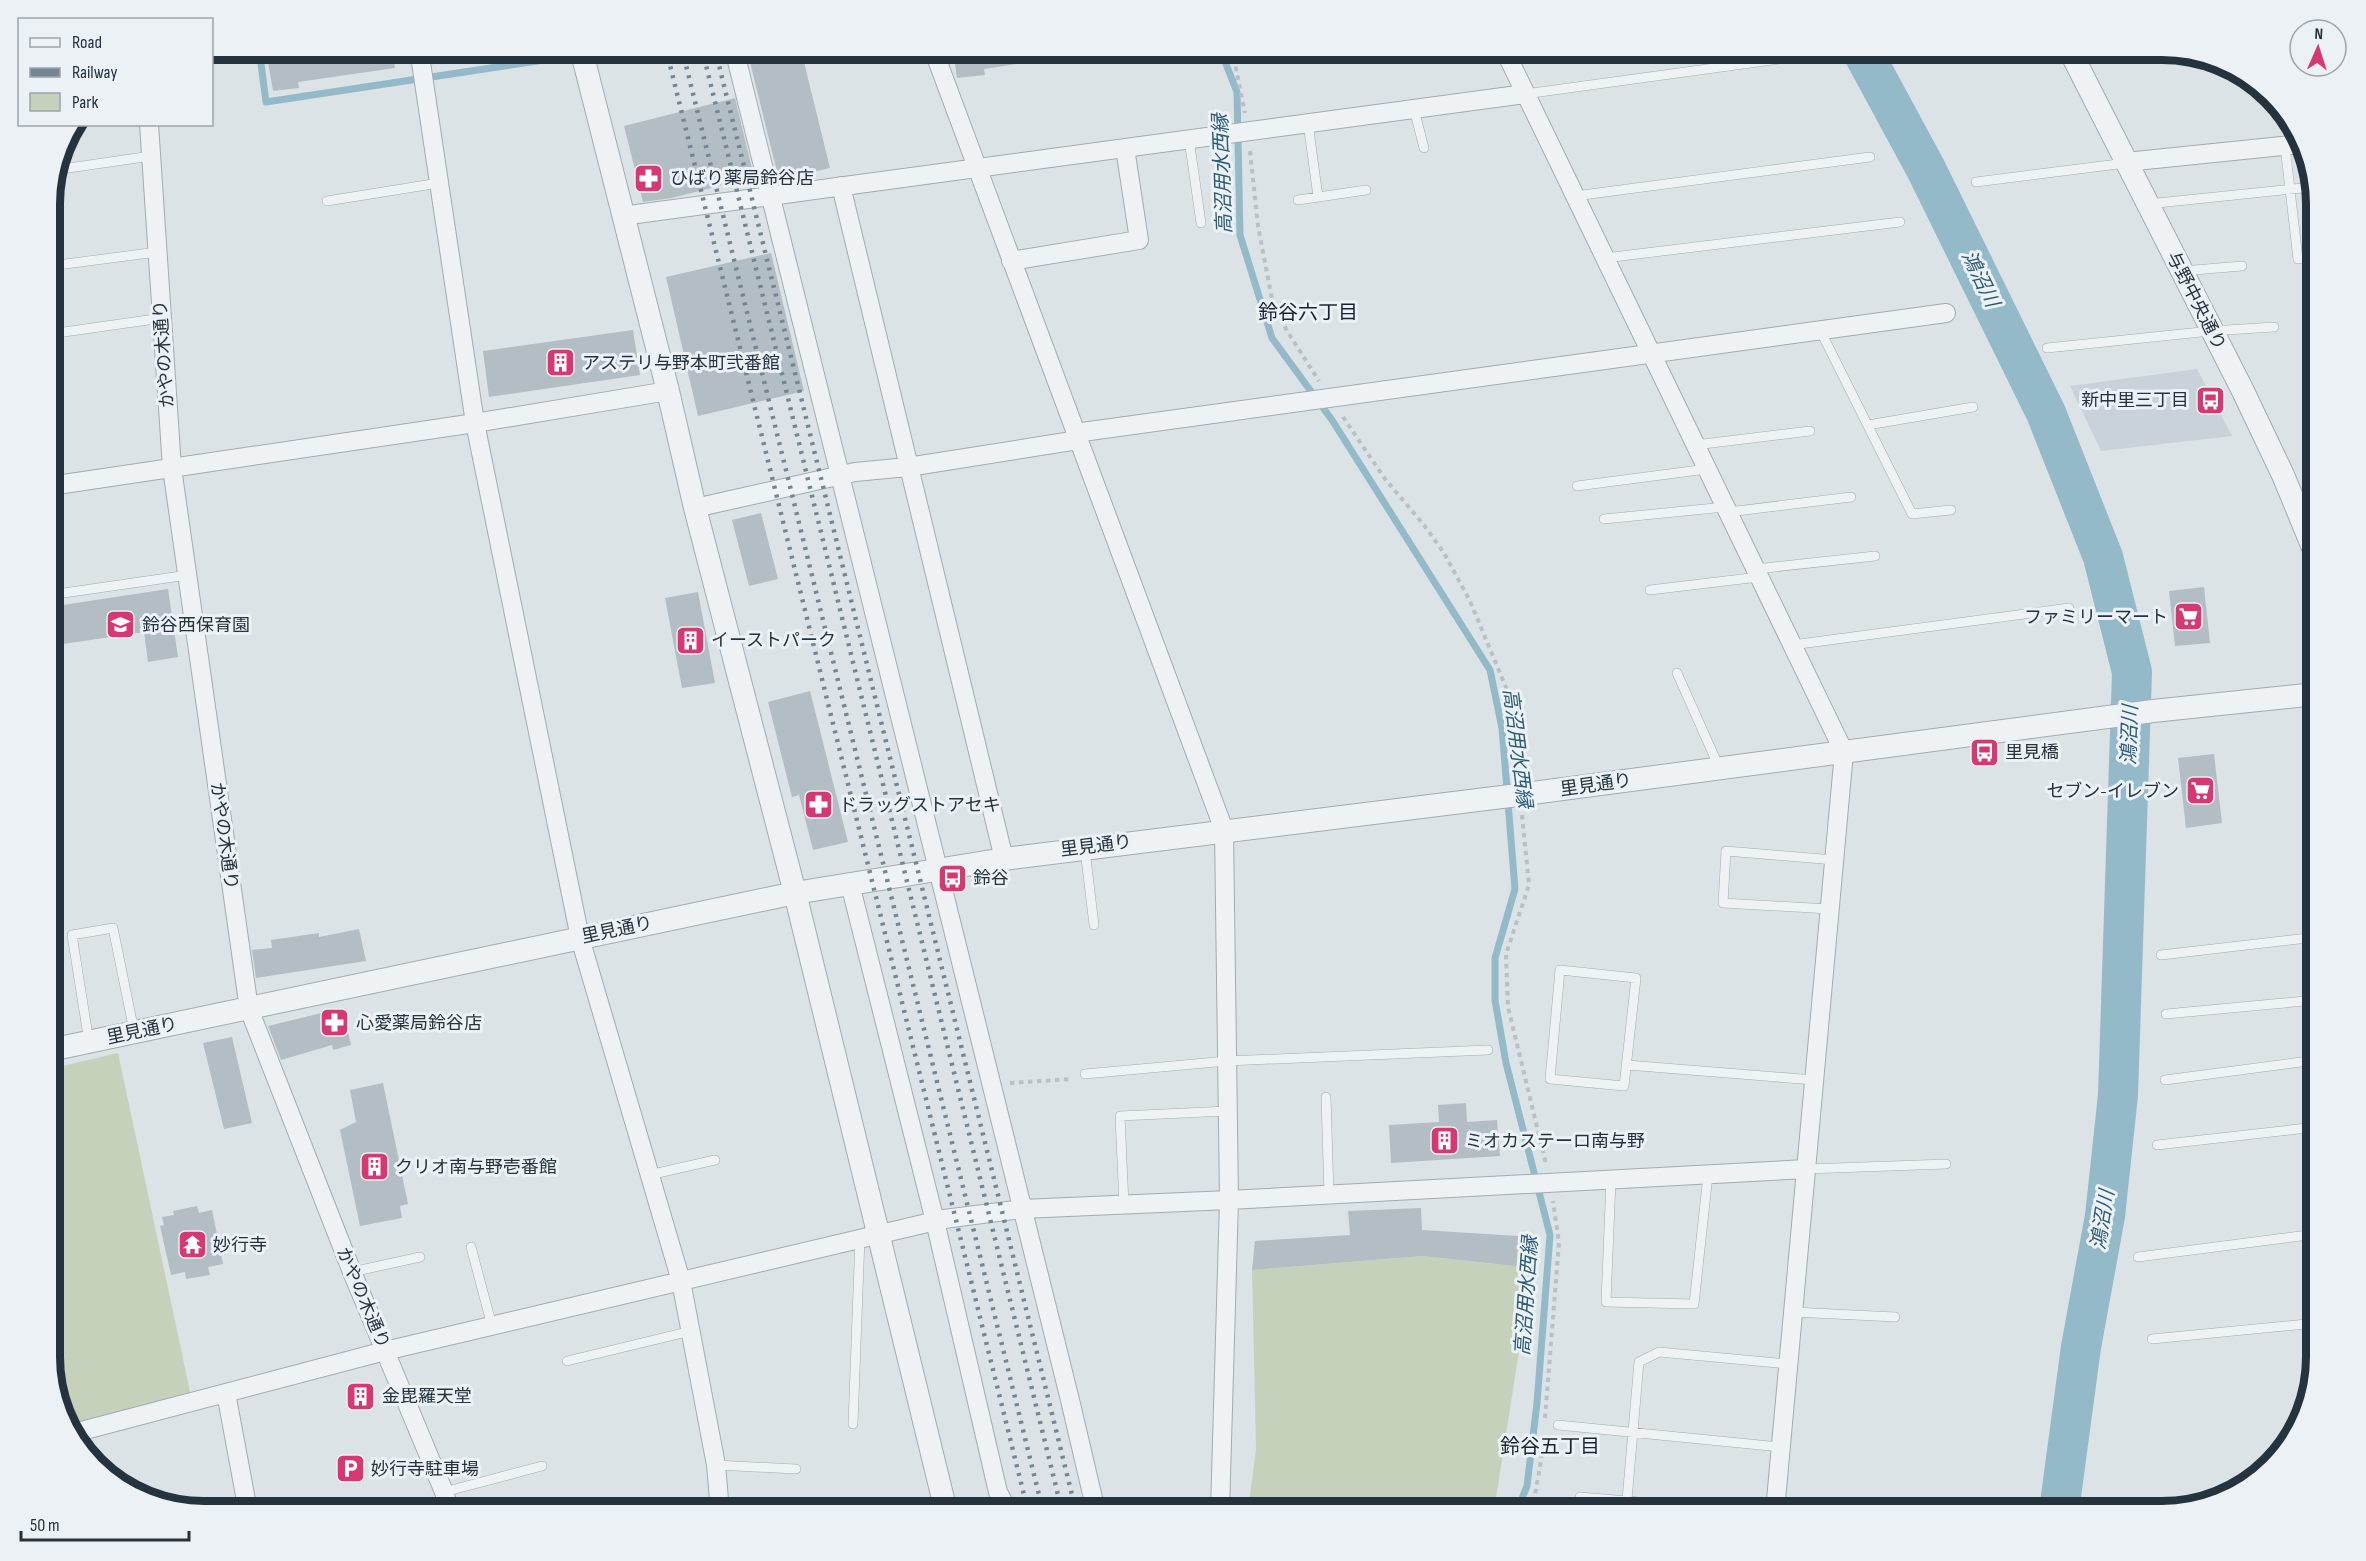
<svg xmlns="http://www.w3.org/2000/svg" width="2366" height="1561" viewBox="0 0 2366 1561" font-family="'Sofia Sans Condensed','Noto Sans JP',sans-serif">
  <rect width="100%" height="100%" fill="#dce3e7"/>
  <path fill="#c9d2d9" d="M2197,369L2232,436L2101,451L2070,386Z"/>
  <path fill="#c6d1bc" d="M118,1053L191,1396L68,1428L50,1367V1069Z
    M1423,1256L1532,1268L1494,1511H1248L1256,1449L1252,1270Z"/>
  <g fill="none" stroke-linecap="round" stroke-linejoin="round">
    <path stroke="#94bac9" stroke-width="7" d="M259,49L266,102L544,60L543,49
      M1220,49L1237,92L1240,235L1272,338L1332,420L1490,670L1502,728L1515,889L1495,958V1000L1506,1063L1550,1235L1537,1403L1527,1486L1517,1511"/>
    <path stroke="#94bac9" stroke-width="40" d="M1861,49L1926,169L2046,413L2103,557L2132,672L2118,1095L2105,1216L2081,1347L2059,1511"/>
  </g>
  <path fill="#b3bdc4" d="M266,50H392L395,68L298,82L299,88L273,91Z
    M747,50H801L830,168L779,180Z
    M953,50H1042V60L984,69L985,75L957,78Z
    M735,98L754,177L672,198L643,202L624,126Z
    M771,253L804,391L698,416L666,277Z
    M633,330L640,375L489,397L483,351Z
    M761,513L778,579L749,586L732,520Z
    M2204,587L2210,643L2175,646L2169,591Z
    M168,589L178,657L148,662L144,632L50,646V607Z
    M698,592L715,683L682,688L665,598Z
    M810,691L848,842L813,850L799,795L792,797L768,702Z
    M2214,754L2222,823L2186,828L2178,758Z
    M359,929L366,961L256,978L252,950L272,948L271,940L319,933V937Z
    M342,1008L351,1045L333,1050L332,1045L281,1060L268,1026Z
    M232,1037L252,1123L224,1129L203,1043Z
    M383,1083L408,1204L400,1206L402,1218L360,1226L340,1130L356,1122L350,1090Z
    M1466,1103L1467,1122L1497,1120L1500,1156L1391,1163L1389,1125L1439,1122L1438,1105Z
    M197,1206L199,1213L212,1210L223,1264L208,1267L210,1275L186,1279L185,1272L171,1275L160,1226L164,1225L162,1217L174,1215L173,1211Z
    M1421,1208L1422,1230L1532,1237V1268L1423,1256L1252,1270L1255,1241L1350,1235L1348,1211Z
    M367,1383L374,1403L354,1410L347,1389Z"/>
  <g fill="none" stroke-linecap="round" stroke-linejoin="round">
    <defs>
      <path id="service" d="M1525,94L1816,54
        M1414,109L1424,148
        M1308,123L1318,197
        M1189,139L1201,223
        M2285,146L2298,259L2316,257
        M55,170L151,156
        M1976,182L2126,163
        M1575,196L1870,157
        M1298,200L1366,190
        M327,201L439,183
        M2148,204L2312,187
        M1605,258L1900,222
        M50,266L157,252
        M2182,271L2242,266
        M1820,330L1912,514L1951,510
        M50,334L162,318
        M2047,348L2211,331L2274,327
        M1868,425L1973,407
        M1695,445L1810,431
        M1577,486L1707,469
        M1728,512L1851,497
        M1604,519L1725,507
        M1756,569L1875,556
        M1650,590L1759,577
        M50,595L188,575
        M1792,645L2069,608
        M1677,673L1719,767
        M1085,850L1094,925
        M1829,909L1723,903L1726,851L1834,860
        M2161,955L2316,937
        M1560,970L1636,978L1624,1086L1550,1079Z
        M2166,1014L2316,1000
        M89,1042L72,935L113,928L134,1031
        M1627,1065L1814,1080
        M1085,1074L1227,1061L1488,1050
        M2165,1080L2316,1060
        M1326,1097L1329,1195
        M2157,1145L2316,1127
        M1806,1169L1946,1164
        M649,1175L715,1160
        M1611,1180L1606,1302L1694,1304L1708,1175
        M1124,1205L1120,1116L1228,1111
        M471,1247L492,1326
        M2138,1257L2316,1234
        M352,1272L420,1257
        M1793,1312L1895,1317
        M2152,1339L2316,1323
        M567,1361L691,1331
        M853,1424L860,1238
        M1558,1425L1781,1447
        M716,1465L796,1469
        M444,1492L542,1466
        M1580,1497L1746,1511
        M1626,1511L1639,1362L1659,1352L1788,1364"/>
      <path id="minor" d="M419,49L475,423L580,938L681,1281L716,1465L720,1511
        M734,49L1070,1400L1096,1511
        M933,49L1224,830L1229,1200L1220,1511
        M1504,49L1844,752L1775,1511
        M149,124L172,468L249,1009L352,1272L444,1492L450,1511
        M2126,162L2301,144
        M841,186L1004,859
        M622,216L1525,94
        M1011,261L1139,240L1125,148
        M1075,433L1946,313
        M50,486L475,423L668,391
        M695,508L855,472L908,467L1078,440
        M850,884L935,1221L998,1492L1008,1511
        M226,1393L248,1511
        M70,1434L385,1351L944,1219L1022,1209L1229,1200L1806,1169"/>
      <path id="tertiary" d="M581,49L668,391L695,508L795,893L946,1511
        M2069,49L2242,389L2283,475L2316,555
        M50,1050L795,893L1004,859L1518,795L2153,711L2316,694"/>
    </defs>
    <use href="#service" stroke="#a1abb1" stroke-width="10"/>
    <use href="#minor" stroke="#a1abb1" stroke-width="20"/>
    <use href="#tertiary" stroke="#a1abb1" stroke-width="24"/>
    <path stroke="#bac0c5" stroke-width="4" stroke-dasharray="4.5 4.5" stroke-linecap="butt" d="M1232,49L1245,113
      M1250,151L1258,226L1272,299L1287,331L1319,381
      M1343,417L1385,479L1424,525L1444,553L1470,601L1512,702L1517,774
      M1522,815L1529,885L1506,954L1508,1007L1546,1164
      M1010,1083L1071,1079
      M1545,1418L1559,1243L1553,1201
      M1532,1511L1540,1467L1544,1431"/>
    <use href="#service" stroke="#eef2f5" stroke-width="9"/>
    <use href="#minor" stroke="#eef2f5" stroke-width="18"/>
    <use href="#tertiary" stroke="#eef2f5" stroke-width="22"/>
    <path stroke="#748691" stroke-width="4.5" stroke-dasharray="3 6" stroke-linecap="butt" d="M666,49L1028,1511
      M682,49L1043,1511
      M702,49L1062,1511
      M715,49L1076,1511"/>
  </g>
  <defs>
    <symbol id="pharmacy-square" viewBox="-11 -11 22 22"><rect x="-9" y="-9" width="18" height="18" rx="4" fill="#d53873" stroke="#ebf1f5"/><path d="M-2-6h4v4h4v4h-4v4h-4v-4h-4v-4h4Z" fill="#fff"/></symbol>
    <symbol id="building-square" viewBox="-11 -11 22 22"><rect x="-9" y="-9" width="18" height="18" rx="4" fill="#d53873" stroke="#ebf1f5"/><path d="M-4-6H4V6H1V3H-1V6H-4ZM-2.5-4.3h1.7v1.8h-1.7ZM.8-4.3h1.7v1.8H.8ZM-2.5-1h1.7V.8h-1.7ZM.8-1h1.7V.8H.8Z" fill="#fff"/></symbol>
    <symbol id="bus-square" viewBox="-11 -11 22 22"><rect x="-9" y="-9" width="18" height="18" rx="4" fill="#d53873" stroke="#ebf1f5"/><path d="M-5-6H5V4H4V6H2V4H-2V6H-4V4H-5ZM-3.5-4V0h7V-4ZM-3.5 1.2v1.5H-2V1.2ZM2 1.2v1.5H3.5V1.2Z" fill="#fff"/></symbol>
    <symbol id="supermarket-square" viewBox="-11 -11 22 22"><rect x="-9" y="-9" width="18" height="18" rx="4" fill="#d53873" stroke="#ebf1f5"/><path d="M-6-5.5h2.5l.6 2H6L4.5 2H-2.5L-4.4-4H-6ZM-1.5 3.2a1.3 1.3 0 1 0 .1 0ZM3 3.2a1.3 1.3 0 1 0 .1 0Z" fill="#fff"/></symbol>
    <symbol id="school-square" viewBox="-11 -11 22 22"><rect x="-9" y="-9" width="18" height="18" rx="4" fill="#d53873" stroke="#ebf1f5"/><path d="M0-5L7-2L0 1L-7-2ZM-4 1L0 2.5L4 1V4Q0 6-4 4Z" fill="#fff"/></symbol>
    <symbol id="temple-square" viewBox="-11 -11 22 22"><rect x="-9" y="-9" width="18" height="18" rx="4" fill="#d53873" stroke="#ebf1f5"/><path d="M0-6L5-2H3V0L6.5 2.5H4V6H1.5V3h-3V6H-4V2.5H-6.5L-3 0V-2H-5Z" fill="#fff"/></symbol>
    <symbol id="parking-square" viewBox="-11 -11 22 22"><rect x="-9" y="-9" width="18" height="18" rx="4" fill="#d53873" stroke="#ebf1f5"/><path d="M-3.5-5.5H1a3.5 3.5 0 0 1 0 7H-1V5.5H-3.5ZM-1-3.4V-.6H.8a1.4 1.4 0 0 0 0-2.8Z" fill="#fff"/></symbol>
  </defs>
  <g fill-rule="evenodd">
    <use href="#pharmacy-square" x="632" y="162" width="33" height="33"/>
    <use href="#building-square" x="544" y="346" width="33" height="33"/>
    <use href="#bus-square" x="2194" y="384" width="33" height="33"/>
    <use href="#supermarket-square" x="2172" y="600" width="33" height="33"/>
    <use href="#school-square" x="104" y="608" width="33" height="33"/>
    <use href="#building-square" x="674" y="624" width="33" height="33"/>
    <use href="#bus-square" x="1968" y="736" width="33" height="33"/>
    <use href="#supermarket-square" x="2184" y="774" width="33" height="33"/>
    <use href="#pharmacy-square" x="802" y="788" width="33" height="33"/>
    <use href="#bus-square" x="936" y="862" width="33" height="33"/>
    <use href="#pharmacy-square" x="318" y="1006" width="33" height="33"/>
    <use href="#building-square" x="1428" y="1124" width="33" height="33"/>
    <use href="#building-square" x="358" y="1150" width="33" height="33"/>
    <use href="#temple-square" x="176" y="1228" width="33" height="33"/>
    <use href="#building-square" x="344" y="1380" width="33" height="33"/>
    <use href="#parking-square" x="334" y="1452" width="33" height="33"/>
  </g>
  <g text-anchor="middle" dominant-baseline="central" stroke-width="6" stroke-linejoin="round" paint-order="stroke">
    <g font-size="18" fill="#25333e" stroke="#ebf1f5" text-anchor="start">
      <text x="670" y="178">ひばり薬局鈴谷店</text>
      <text x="582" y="363">アステリ与野本町弐番館</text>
      <text x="2189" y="400" text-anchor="end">新中里三丁目</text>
      <text x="2168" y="617" text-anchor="end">ファミリーマート</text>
      <text x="142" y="625">鈴谷西保育園</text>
      <text x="711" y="640">イーストパーク</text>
      <text x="2005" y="752">里見橋</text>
      <text x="2179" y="791" text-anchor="end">セブン-イレブン</text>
      <text x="839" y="805">ドラッグストアセキ</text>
      <text x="973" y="878">鈴谷</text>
      <text x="356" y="1023">心愛薬局鈴谷店</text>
      <text x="1465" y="1141">ミオカステーロ南与野</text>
      <text x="395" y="1167">クリオ南与野壱番館</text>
      <text x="213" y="1245">妙行寺</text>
      <text x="382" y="1396">金毘羅天堂</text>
      <text x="371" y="1469">妙行寺駐車場</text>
    </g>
    <g font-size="18" fill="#25333e" stroke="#ebf1f5">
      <text transform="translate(2196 301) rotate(63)">与野中央通り</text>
      <text transform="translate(164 354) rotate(-94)">かやの木通り</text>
      <text transform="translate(1596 785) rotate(-8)">里見通り</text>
      <text transform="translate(224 836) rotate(82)">かやの木通り</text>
      <text transform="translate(1096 846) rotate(-7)">里見通り</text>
      <text transform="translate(617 930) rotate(-12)">里見通り</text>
      <text transform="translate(142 1031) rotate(-12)">里見通り</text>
      <text transform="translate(363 1298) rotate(67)">かやの木通り</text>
    </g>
    <g font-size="20" font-style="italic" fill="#2d5c73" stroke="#ebf1f5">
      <text transform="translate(1223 174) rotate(-92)">高沼用水西縁</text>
      <text transform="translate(1980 279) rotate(64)">鴻沼川</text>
      <text transform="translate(2130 735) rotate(-88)">鴻沼川</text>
      <text transform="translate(1517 748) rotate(83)">高沼用水西縁</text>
      <text transform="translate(2103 1220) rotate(-81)">鴻沼川</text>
      <text transform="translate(1527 1296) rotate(-86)">高沼用水西縁</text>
    </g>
    <g font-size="20" fill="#17242e" stroke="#ebf1f5">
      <text x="1308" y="313">鈴谷六丁目</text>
      <text x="1550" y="1447">鈴谷五丁目</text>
    </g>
  </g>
  <path d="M0 0H2366V1561H0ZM204 60H2162A144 144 0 0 1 2306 204V1357A144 144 0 0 1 2162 1501H204A144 144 0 0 1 60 1357V204A144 144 0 0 1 204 60Z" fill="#ebf1f5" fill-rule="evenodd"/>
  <path fill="none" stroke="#25333e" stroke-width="8" d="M204 60H2162A144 144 0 0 1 2306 204V1357A144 144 0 0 1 2162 1501H204A144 144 0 0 1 60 1357V204A144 144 0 0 1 204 60Z"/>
  <rect x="18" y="18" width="195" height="108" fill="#ebf1f5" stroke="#9ca5ac" stroke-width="1.5"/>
  <rect x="30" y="38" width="30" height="9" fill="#eef2f5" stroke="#9ca5ac" stroke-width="1.5"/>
  <text x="72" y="48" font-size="18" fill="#25333e">Road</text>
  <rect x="30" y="68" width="30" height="9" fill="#748691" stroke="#9ca5ac" stroke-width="1.5"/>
  <text x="72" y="78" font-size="18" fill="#25333e">Railway</text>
  <rect x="30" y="93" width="30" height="18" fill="#c6d1bc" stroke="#9ca5ac" stroke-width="1.5"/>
  <text x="72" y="108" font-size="18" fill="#25333e">Park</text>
  <g transform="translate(2318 48) rotate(3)"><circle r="28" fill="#ebf1f5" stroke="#9ca5ac" stroke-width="1.5"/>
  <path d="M0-4.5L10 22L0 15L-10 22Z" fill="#d53873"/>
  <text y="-9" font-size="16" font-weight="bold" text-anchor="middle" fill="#25333e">N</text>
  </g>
  <path d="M21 1531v9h168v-9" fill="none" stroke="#25333e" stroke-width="3"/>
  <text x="30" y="1531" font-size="18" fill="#25333e" stroke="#ebf1f5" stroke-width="4.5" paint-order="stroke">50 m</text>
</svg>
